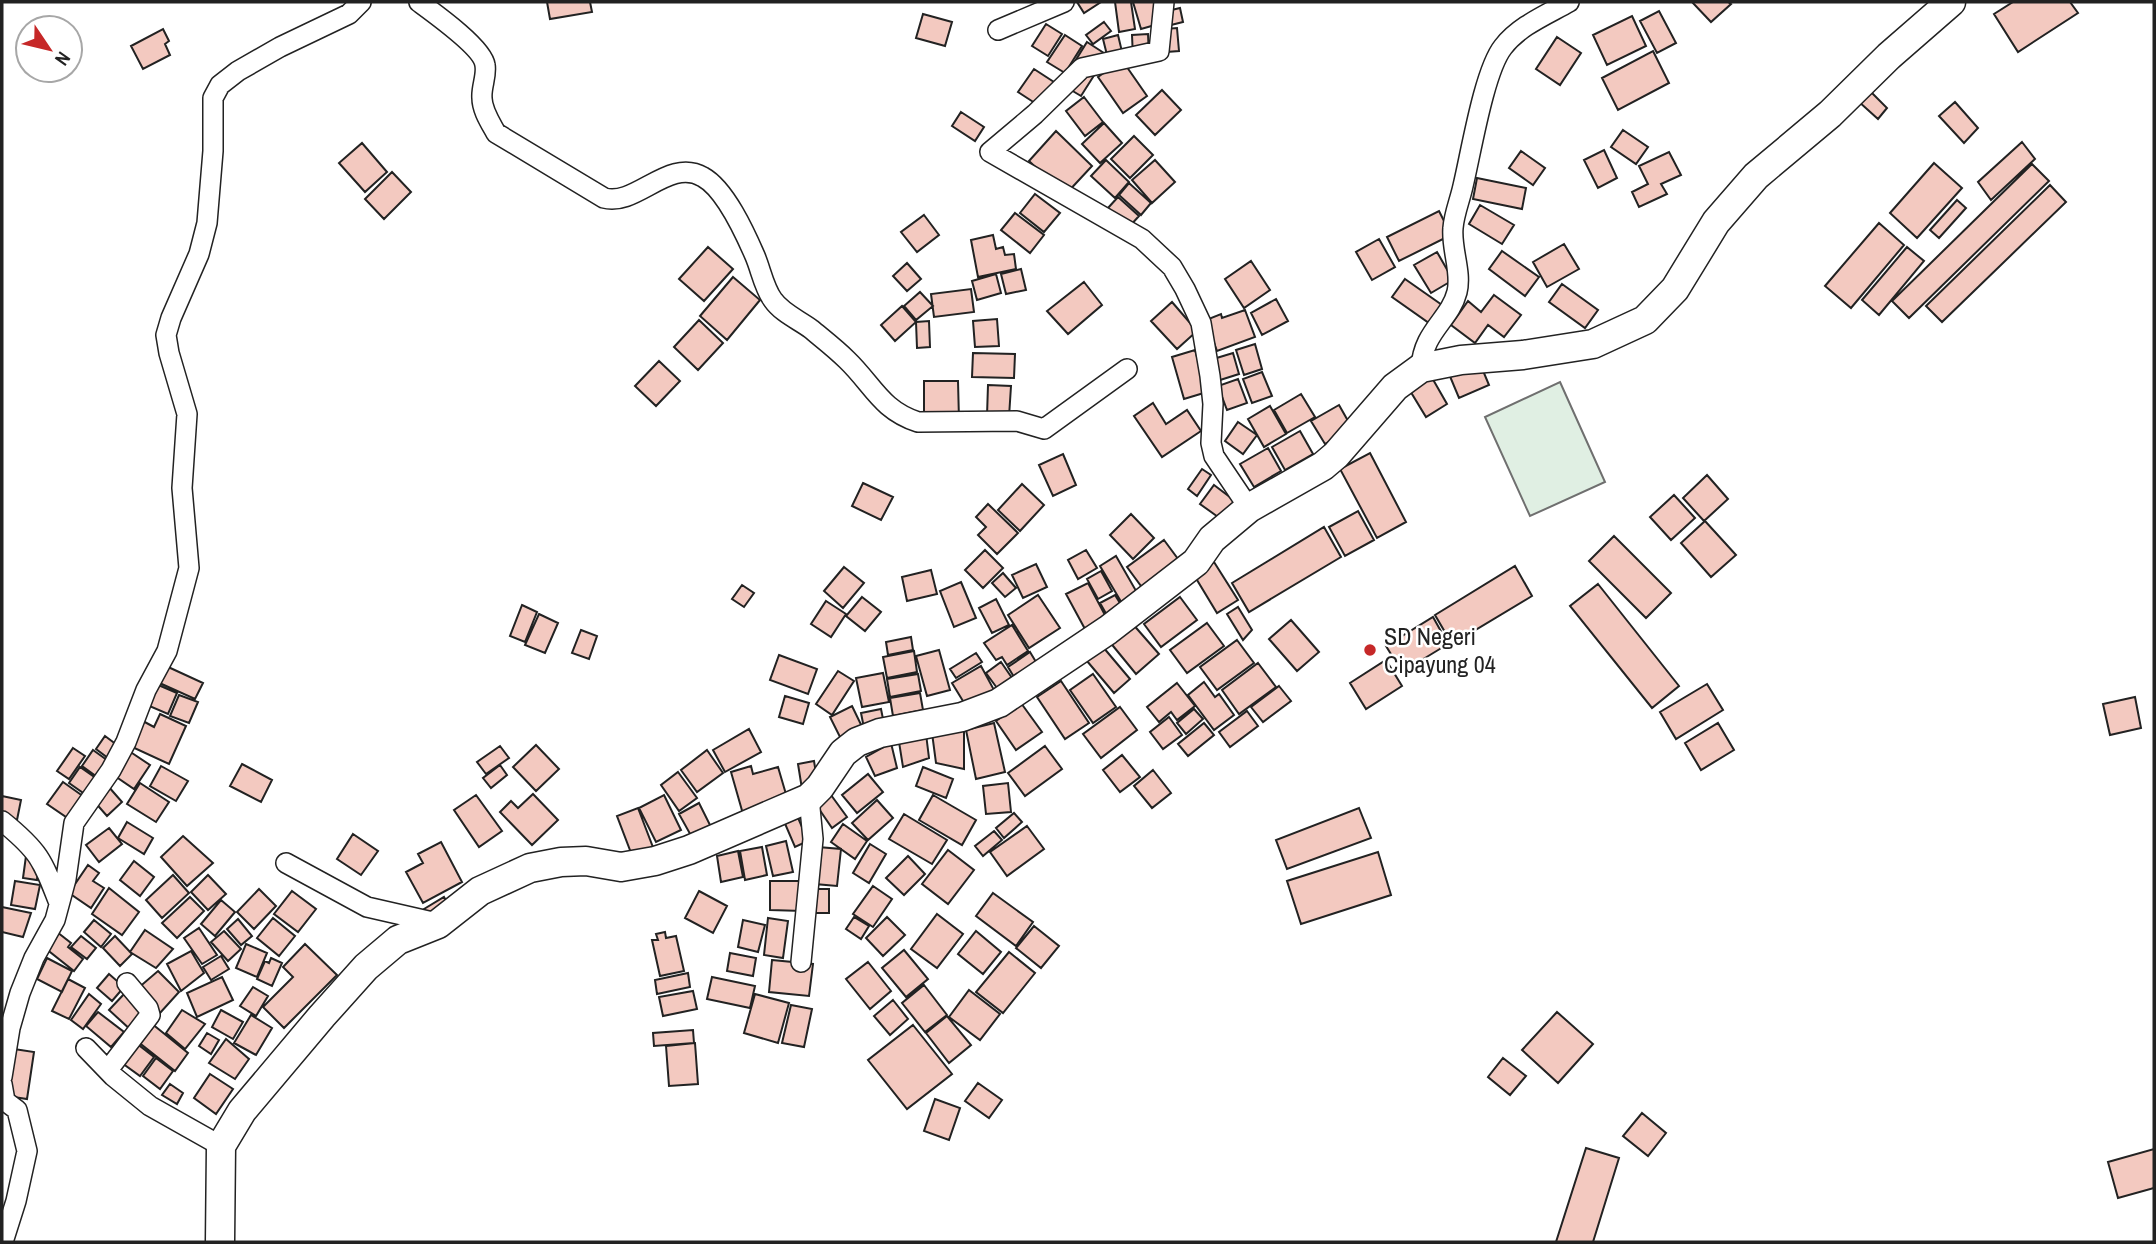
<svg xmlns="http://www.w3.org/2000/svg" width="2156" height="1244" viewBox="0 0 2156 1244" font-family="'Archivo Narrow',sans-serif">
  <rect width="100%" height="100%" fill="#fff"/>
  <path fill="#e0efe3" stroke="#6f6f6f" stroke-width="2" d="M1560,382L1605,482L1530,516L1485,417Z"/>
  <path fill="#f3c9c0" stroke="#222" stroke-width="2" d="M547,2H590L592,12L550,19Z
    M1077,2H1101L1084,13Z
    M1115,2H1131L1135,29L1119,32Z
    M1133,2H1156L1162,23L1141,29Z
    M1692,2H1728L1731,4L1711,22Z
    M2013,2H2070L2078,13L2018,52L1994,14Z
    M1180,8L1183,22L1167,26L1163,12Z
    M1659,11L1676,43L1657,53L1640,21Z
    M923,14L952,22L945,46L916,38Z
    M1632,16L1646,46L1607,65L1593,35Z
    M1104,22L1111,31L1093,44L1086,35Z
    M1046,24L1062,34L1048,56L1032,46Z
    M1177,28L1179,51L1153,53L1152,30Z
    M163,29L169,41L165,44L170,55L143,69L131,46Z
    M1148,34L1149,57L1133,58L1132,35Z
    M1065,35L1082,46L1065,73L1047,62Z
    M1118,35L1123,56L1108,59L1103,39Z
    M1557,37L1581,53L1560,85L1536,69Z
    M1087,42L1107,55L1081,96L1061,84Z
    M1653,51L1669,83L1618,110L1602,78Z
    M1122,60L1147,96L1123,113L1098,77Z
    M1034,69L1057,84L1041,107L1018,92Z
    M1162,90L1181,110L1155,135L1136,115Z
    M1869,90L1887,108L1878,119L1858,101Z
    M1084,97L1103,122L1085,136L1066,111Z
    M1955,102L1978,128L1964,143L1939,116Z
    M961,112L984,127L975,141L952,126Z
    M1104,123L1122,143L1100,163L1082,144Z
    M1623,130L1648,147L1636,164L1611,147Z
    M1056,131L1092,166L1065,195L1029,161Z
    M1134,136L1153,155L1130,178L1111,159Z
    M2022,142L2035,159L1991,200L1978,182Z
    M362,143L387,172L365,192L339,163Z
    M1604,150L1617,178L1598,188L1584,160Z
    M1521,151L1545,168L1533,185L1509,168Z
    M1669,152L1681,175L1661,184L1667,194L1639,207L1632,192L1648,184L1639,166Z
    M1106,160L1129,182L1115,198L1091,176Z
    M1155,160L1175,182L1152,203L1132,180Z
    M1934,163L1962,188L1917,238L1890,213Z
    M2032,164L2049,181L1909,318L1892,301Z
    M392,172L411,192L384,219L365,199Z
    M1477,178L1526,188L1522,209L1473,199Z
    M1129,183L1151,203L1141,215L1119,195Z
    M2050,185L2066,202L1942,322L1926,306Z
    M1035,194L1060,213L1044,232L1020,213Z
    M1118,197L1139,216L1129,227L1108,208Z
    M1957,200L1966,208L1939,238L1930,230Z
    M1480,205L1514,225L1502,244L1469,224Z
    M1439,211L1451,235L1399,261L1387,237Z
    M1015,213L1044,235L1030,253L1001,230Z
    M924,215L939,235L917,252L901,232Z
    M1879,223L1904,245L1851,308L1825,286Z
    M993,235L996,249L1003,247L1005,255L1014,254L1016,269L978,277L971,240Z
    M1379,239L1395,267L1372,280L1356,252Z
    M1564,244L1579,269L1547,287L1533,262Z
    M708,247L733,269L704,301L679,279Z
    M1907,247L1924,261L1879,315L1862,300Z
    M1502,251L1539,277L1525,296L1489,269Z
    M1437,252L1453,280L1431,293L1414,265Z
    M1251,261L1270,290L1244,308L1225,279Z
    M907,263L921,279L907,291L893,276Z
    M1021,269L1026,290L1006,294L1001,274Z
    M996,274L1001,293L977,300L972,281Z
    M733,277L760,300L727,340L700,316Z
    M1405,279L1442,305L1429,323L1392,297Z
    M1084,282L1102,305L1068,334L1047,311Z
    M1562,284L1598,310L1585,328L1549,302Z
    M971,289L974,312L934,317L931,294Z
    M920,292L933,306L916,320L904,306Z
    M1494,295L1521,315L1504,337L1488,325L1475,343L1451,325L1468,301L1481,312Z
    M1276,299L1288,321L1262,335L1251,313Z
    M1172,302L1197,331L1177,349L1151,321Z
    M902,306L916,322L895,341L881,325Z
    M1245,310L1255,337L1217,351L1206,320L1221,314L1222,318Z
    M997,319L999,346L975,347L973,321Z
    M699,320L723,343L698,370L674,347Z
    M929,321L930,347L917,348L916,322Z
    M1255,344L1262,369L1244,375L1236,350Z
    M1195,350L1207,392L1184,399L1172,357Z
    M973,353L1015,354L1014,378L972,377Z
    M1233,353L1239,374L1217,381L1210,360Z
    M659,361L680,381L656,406L635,386Z
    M1479,361L1489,385L1459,398L1449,374Z
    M1262,372L1272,396L1252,403L1243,379Z
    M1431,376L1447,404L1426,417L1409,389Z
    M1238,379L1247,403L1227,410L1218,386Z
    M924,381H958L959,420H924Z
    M988,385L1011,386L1009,417L987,416Z
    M1301,394L1315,417L1287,433L1274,410Z
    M1153,403L1166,424L1187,410L1201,431L1162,457L1134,416Z
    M1339,405L1352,428L1325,444L1311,421Z
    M1270,406L1286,434L1264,447L1248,419Z
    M1238,422L1257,435L1243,454L1225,441Z
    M1300,431L1313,454L1285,470L1272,447Z
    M1268,448L1281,471L1254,487L1240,464Z
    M1370,453L1406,522L1377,538L1340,469Z
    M1063,454L1076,485L1053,496L1039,465Z
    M1202,469L1211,475L1197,496L1188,489Z
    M1707,475L1728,499L1704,521L1683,498Z
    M863,483L893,497L881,520L852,506Z
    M1022,484L1044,505L1020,531L998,510Z
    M1214,485L1239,504L1225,522L1200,504Z
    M1674,495L1695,518L1671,540L1650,517Z
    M988,504L1018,533L997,554L978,535L986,527L976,517Z
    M1358,511L1374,540L1345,556L1329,527Z
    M1131,514L1154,538L1133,559L1110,535Z
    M1705,521L1736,555L1711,577L1681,543Z
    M1324,527L1341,557L1249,612L1232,583Z
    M1614,536L1671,593L1646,618L1589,561Z
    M1164,540L1181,563L1144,590L1127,567Z
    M985,550L1003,568L983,588L965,570Z
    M1086,550L1097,568L1078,579L1068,560Z
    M1116,556L1139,596L1123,605L1100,566Z
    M1214,562L1238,600L1217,613L1194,575Z
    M1036,564L1047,587L1023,598L1012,575Z
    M1515,566L1532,596L1452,644L1435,615Z
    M844,567L864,583L843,608L824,591Z
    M931,570L937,594L907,601L902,577Z
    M1101,571L1112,591L1098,599L1087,579Z
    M1003,573L1016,588L1005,597L992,583Z
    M961,582L976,618L954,627L940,591Z
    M1088,583L1106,617L1085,629L1066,594Z
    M1598,584L1679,686L1652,708L1570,606Z
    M742,585L754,593L744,607L732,599Z
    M1038,595L1060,628L1029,648L1008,615Z
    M1115,595L1123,608L1108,617L1100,603Z
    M862,597L881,612L865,631L846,616Z
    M1180,597L1197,620L1161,647L1144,624Z
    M996,599L1009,625L992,633L979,608Z
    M826,601L846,614L831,637L811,624Z
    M522,605L537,612L525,642L510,636Z
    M1238,607L1252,630L1243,640L1227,614Z
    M539,614L558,623L545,653L525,645Z
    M1433,617L1448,644L1402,672L1386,646Z
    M1291,620L1319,652L1297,671L1269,639Z
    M1131,622L1159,654L1136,674L1109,641Z
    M1207,623L1224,646L1187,673L1170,650Z
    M1012,625L1028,651L1007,665L1002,657L996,660L984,643Z
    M581,630L597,636L589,659L572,653Z
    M911,637L913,650L888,655L886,642Z
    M1237,640L1254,663L1217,690L1200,667Z
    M1103,647L1130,679L1114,693L1087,661Z
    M939,650L950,690L927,696L916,656Z
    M914,651L917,672L887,678L883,657Z
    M1030,652L1039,667L1017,682L1008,667Z
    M976,653L982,662L956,678L950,669Z
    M779,655L817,669L808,694L770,680Z
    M1386,660L1402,686L1366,709L1350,683Z
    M1001,662L1012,678L997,688L986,673Z
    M1258,663L1276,687L1239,714L1222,690Z
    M166,666L203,683L195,699L155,681Z
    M981,666L994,690L966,706L952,683Z
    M838,671L854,681L832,715L816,704Z
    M883,673L889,702L862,707L856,678Z
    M918,674L921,691L890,697L887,679Z
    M1093,674L1116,707L1093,723L1070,690Z
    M1061,681L1089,723L1065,739L1037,697Z
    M1204,682L1215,697L1219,694L1234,715L1214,730L1188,695Z
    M1177,683L1195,706L1177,720L1171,712L1159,722L1147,707Z
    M156,684L177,693L168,714L147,705Z
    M1707,684L1723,710L1676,739L1660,712Z
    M1279,686L1291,701L1263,722L1251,707Z
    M920,693L923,710L893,716L890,698Z
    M179,695L198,702L189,723L170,716Z
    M785,696L809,703L803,724L779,717Z
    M2135,697L2141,728L2110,735L2103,704Z
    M1021,703L1042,732L1016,750L996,721Z
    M852,706L867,737L845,747L830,717Z
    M1120,707L1137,730L1101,758L1083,734Z
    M881,709L885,729L865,733L861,713Z
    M1194,709L1203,719L1186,734L1177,723Z
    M1247,711L1258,726L1230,747L1219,732Z
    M160,714L186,726L169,764L130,746L141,720L154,727Z
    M1169,717L1182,735L1163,749L1150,732Z
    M994,723L1005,772L976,779L966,730Z
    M1204,723L1214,735L1188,756L1178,744Z
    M1718,723L1734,750L1701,770L1685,743Z
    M749,729L761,752L725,772L713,750Z
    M964,730V769L936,763L932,733Z
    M926,734L929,758L903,767L899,742Z
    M105,736L121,748L112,761L96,749Z
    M891,743L897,768L875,776L866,757Z
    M536,745L559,769L536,791L513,767Z
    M500,746L509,758L486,774L477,762Z
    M1045,746L1062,769L1025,796L1008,773Z
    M73,748L85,756L69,779L57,771Z
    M93,750L111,763L100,779L82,766Z
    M707,750L723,773L697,792L681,770Z
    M129,751L150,765L134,789L112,774Z
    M1122,755L1140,777L1120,792L1103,770Z
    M814,761L818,786L802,789L798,764Z
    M242,764L272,780L261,802L230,786Z
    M500,765L507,775L491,788L483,778Z
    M161,766L188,781L176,801L150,786Z
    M751,766L753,774L778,767L788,801L743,814L731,772Z
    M80,767L100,781L89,797L69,783Z
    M923,767L953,779L946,798L916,786Z
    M1153,770L1171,793L1152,808L1134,786Z
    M678,772L697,798L679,811L661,785Z
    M868,774L883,792L857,813L842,795Z
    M63,782L87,799L72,821L47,804Z
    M140,783L169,802L156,822L127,804Z
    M1008,783L1011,812L986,814L983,786Z
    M108,786L122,802L107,816L93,800Z
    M533,794L558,820L532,845L500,812L511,801L518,808Z
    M476,795L502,831L479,847L454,810Z
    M664,795L681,830L656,842L639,808Z
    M831,795L847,817L832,828L817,806Z
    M933,795L976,820L962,845L919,820Z
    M2,796L21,800L17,820L2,817Z
    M877,800L893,818L868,840L852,823Z
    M699,803L713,831L694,841L679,814Z
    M638,808L654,850L633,858L617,816Z
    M1359,808L1371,838L1287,869L1276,840Z
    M796,813L808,841L795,847L783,819Z
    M1014,813L1022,822L1004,838L996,828Z
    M904,814L947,840L932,864L889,839Z
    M127,822L153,838L144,854L118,838Z
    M843,824L867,841L855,859L831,842Z
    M1027,826L1044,849L1007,876L990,852Z
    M109,828L122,844L99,862L86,845Z
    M994,831L1002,840L983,856L975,846Z
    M353,834L378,851L361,875L337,859Z
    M183,836L213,863L187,886L161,857Z
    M786,841L793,872L773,876L766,846Z
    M441,842L462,882L423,903L406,872L423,863L418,854Z
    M870,844L886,854L869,883L853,873Z
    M762,847L767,875L745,880L740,851Z
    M818,847L841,849L837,886L815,884Z
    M948,850L974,870L948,904L922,884Z
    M738,851L743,877L721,882L717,856Z
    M1378,852L1391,895L1301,924L1287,881Z
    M26,856L40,858L37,880L23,878Z
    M908,856L925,874L904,895L886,878Z
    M134,861L154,877L140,896L120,880Z
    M88,865L99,873L93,881L104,888L91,908L69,893Z
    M173,875L189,893L162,918L146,900Z
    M208,875L226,894L208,910L191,892Z
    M15,881L40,885L35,909L11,905Z
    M770,881H804L803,911L770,910Z
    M873,886L892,899L873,927L853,914Z
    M109,888L139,912L122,935L92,914Z
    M259,889L276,906L254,929L237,912Z
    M812,889H829V913H811Z
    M292,891L316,909L298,932L274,914Z
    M699,891L727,906L713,933L685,918Z
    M993,893L1033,922L1016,946L976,916Z
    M190,897L204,911L177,938L162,923Z
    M444,897L451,909L431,921L424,909Z
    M221,900L235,912L215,936L201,924Z
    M2,907L31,913L23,937L2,932Z
    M937,914L963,934L937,968L911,949Z
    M854,917L869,926L861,939L846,929Z
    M887,917L905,935L883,956L866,938Z
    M273,918L295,936L279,956L257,938Z
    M768,918L788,921L783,958L764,955Z
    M238,919L252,936L241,945L227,929Z
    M94,920L111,934L101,947L84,932Z
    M743,920L765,925L758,952L738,947Z
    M1034,926L1059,946L1041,968L1016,948Z
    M199,928L217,955L202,964L184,938Z
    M145,930L173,949L156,968L130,952Z
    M224,931L241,949L228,961L211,942Z
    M976,931L1001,952L983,974L958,954Z
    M57,932L71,943L68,947L83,959L74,971L45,948Z
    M665,932L666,938L676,936L684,971L660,976L652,940H658L656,934Z
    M81,936L96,948L87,959L71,947Z
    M115,936L132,954L120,966L103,948Z
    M246,944L267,953L257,977L236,968Z
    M305,944L337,975L284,1028L263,1007L293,977L283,967Z
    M904,950L928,979L906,997L882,968Z
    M191,951L204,973L181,991L167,964Z
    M1009,952L1035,973L1003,1013L976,992Z
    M730,953L756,958L753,976L727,971Z
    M221,956L229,969L211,980L203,967Z
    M47,958L72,971L62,992L37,979Z
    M271,958L282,963L272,986L257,979L265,961L269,963Z
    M772,960L813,964L809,996L769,992Z
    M868,962L891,991L870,1009L846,979Z
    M158,971L179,992L160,1013L137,989Z
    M688,973L690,987L657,994L655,980Z
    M109,974L124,987L112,1001L97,988Z
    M222,977L233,1000L197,1017L187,993Z
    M712,977L755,986L750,1008L707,999Z
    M68,979L85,988L69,1019L52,1011Z
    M924,985L947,1015L925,1032L902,1003Z
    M253,987L268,996L256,1016L240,1006Z
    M969,990L1000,1014L980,1040L949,1017Z
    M693,991L697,1009L663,1016L659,997Z
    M125,993L148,1014L132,1031L109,1010Z
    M89,994L101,1004L83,1029L71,1020Z
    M755,994L789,1003L778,1043L744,1033Z
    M893,1000L908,1019L890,1035L874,1016Z
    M791,1005L812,1009L804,1047L782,1043Z
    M182,1010L205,1024L185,1049L166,1033Z
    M221,1010L243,1022L233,1039L212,1027Z
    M98,1012L124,1032L111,1047L86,1026Z
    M1557,1012L1593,1044L1558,1083L1522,1050Z
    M251,1015L272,1028L256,1055L234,1043Z
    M947,1016L971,1045L949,1063L926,1033Z
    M151,1023L188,1053L175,1071L137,1041Z
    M913,1025L952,1074L907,1109L868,1060Z
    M693,1030L694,1043L654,1046L653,1033Z
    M207,1033L219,1040L211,1054L199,1046Z
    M226,1039L249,1059L235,1079L209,1063Z
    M136,1043L154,1057L140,1076L122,1063Z
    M695,1043L698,1084L669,1086L666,1046Z
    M14,1049L34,1052L27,1099L7,1096Z
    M156,1058L173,1071L160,1089L143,1076Z
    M1503,1058L1526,1076L1510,1095L1488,1077Z
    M210,1074L233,1089L216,1114L194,1098Z
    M978,1083L1002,1100L989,1118L965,1101Z
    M170,1084L183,1093L177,1104L162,1095Z
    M935,1099L960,1108L949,1140L924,1131Z
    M1642,1113L1666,1133L1648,1156L1623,1136Z
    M1586,1148L1619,1158L1593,1242H1556Z
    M2154,1149V1188L2118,1198L2108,1162Z"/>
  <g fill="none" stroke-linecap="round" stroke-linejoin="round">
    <defs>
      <path id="street" d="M419,2C434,13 483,48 485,65C487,76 481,87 482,98C482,110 490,122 496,133L604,198C636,207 669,157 703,177C725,189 745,233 755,256C761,270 764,288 773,300C782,313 799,320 811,329C823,339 836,349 847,360C873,385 881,410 918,422L1017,421L1044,429L1127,369
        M1164,2L1159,51L1082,68L1035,114L990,152L1142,239L1172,267L1185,289L1201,323L1210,376L1213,404L1211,443L1214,456L1249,508
        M998,30L1064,2
        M1421,368C1423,331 1450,320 1457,292C1462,272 1451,249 1453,228C1454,214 1460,200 1463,186C1471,153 1484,71 1503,47C1519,26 1546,15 1569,2
        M2,821C39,851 42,859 59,903
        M286,863L367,907L437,923
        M801,962L813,839L809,798
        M86,1048L113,1076L150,1106L221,1146
        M108,1070L150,1015L148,1008L127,983
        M2,1077L10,1028L20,993L34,958L55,920L66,879L74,823L111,770L126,742L146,690L167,651L189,568L182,488L187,414L169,353L166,335L171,318L199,254L207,223L213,151V98L220,85L238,71L280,47L349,14L361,2
        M2,1084L5,1101L17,1110L27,1151L16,1201L3,1242"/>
      <path id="secondary" d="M220,1242L221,1146L242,1111L322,1016L366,967L398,940L438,924L480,891L530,868L561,862L586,861L621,867L655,861L689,850L809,798L820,787L843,753L857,742L880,733L962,717L999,703L1108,630L1196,562L1212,539L1249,508L1323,466L1336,455L1395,387L1421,368L1461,360L1523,355L1593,344L1645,320L1675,289L1716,222L1756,176L1830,114L1889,56L1951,2"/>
    </defs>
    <use href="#street" stroke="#222" stroke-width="22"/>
    <use href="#secondary" stroke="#222" stroke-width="31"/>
    <use href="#street" stroke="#fff" stroke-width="19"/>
    <use href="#secondary" stroke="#fff" stroke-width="28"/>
  </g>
  <circle fill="#c62828" stroke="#fff" stroke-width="2.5" cx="1370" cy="650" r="7"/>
  <g text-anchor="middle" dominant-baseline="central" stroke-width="5" stroke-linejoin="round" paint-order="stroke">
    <g font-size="24" fill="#222" stroke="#fff" text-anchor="start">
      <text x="1384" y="636">SD Negeri<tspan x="1384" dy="28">Cipayung 04</tspan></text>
    </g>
  </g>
  <rect width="2156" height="1244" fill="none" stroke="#222222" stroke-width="7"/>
  <g transform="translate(49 49) rotate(125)"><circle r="33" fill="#ffffff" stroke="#a7a7a7" stroke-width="2"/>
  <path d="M0-5L12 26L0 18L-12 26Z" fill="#c62828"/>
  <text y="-10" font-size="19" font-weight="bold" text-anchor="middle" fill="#222222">N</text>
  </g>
</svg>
